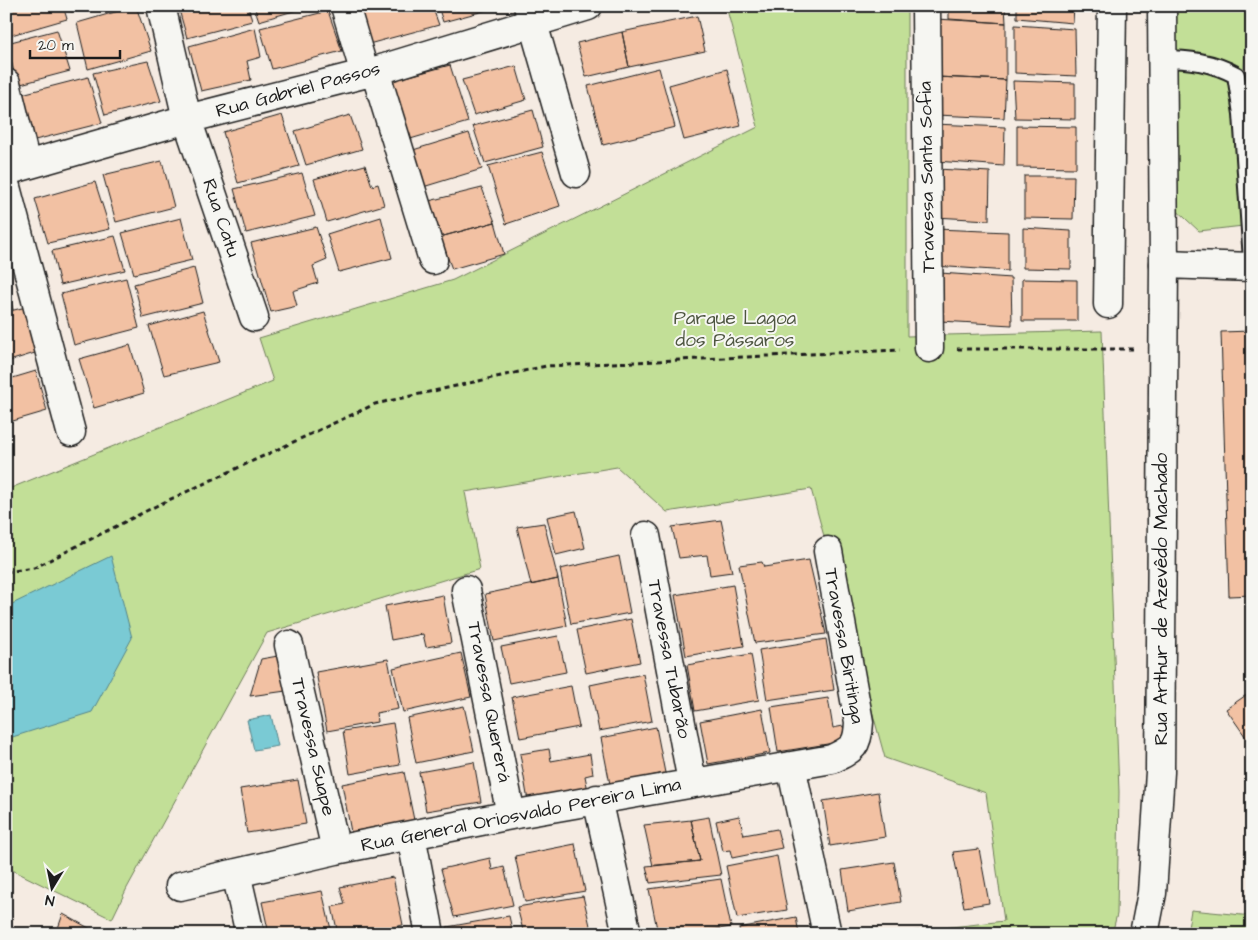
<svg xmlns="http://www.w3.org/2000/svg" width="1258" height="940" viewBox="0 0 1258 940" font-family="'Architects Daughter',sans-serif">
  <rect width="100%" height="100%" fill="#f5ebe2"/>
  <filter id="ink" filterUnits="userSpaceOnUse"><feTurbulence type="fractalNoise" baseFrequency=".02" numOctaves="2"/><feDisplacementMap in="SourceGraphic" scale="10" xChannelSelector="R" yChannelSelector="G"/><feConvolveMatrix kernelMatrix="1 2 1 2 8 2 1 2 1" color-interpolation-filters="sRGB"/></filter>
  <g filter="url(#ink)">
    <path fill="#c2df97" stroke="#6f7e5a" d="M726,6H907V336L1102,331L1119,792L1117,914L1112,934H891L1004,921L986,793L885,758L811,489L667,512L617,467L465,492L480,569L267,633L127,888L112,919L6,867V490L273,381L259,338L453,280L758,127Z
      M1170,6H1252V28L1246,35L1242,96L1252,100V225L1199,231L1172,206Z
      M1191,910L1252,916V934H1187Z"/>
    <path fill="#7acad4" stroke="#54848a" d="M111,556L132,638L92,712L6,739V607Z
      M271,715L278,746L254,750L247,720Z"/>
    <path fill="#f2c1a3" stroke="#1c1c1c" d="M6,6H63L67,19L8,36Z
      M69,6H90L71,12Z
      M136,6L151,51L88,69L77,23Z
      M178,6H248L252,21L187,38Z
      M254,6H311L259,21Z
      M353,6H432L439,25L365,45Z
      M438,6H502L443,22Z
      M949,6H1005L1006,23L949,19Z
      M1017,6H1074L1073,23L1017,18Z
      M328,11L342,51L272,69L260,28Z
      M697,16L705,51L629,67L622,32Z
      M936,19L1006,23V80L936,77Z
      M1015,25L1075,29L1076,76L1015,73Z
      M255,28L261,57L247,61L251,80L201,91L189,46Z
      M57,30L70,71L17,85L7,43Z
      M622,32L629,67L586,77L577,43Z
      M148,61L161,101L105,115L93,73Z
      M450,65L468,122L407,140L388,82Z
      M516,66L526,100L474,115L462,80Z
      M659,68L675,127L603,145L588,86Z
      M727,69L741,126L684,140L669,85Z
      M88,77L102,123L35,140L22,94Z
      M936,77L1006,80L1004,118L936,115Z
      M1013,81L1075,83V119L1015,118Z
      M533,110L543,147L485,163L473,126Z
      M282,115L299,166L238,183L223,132Z
      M350,115L362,149L306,165L295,131Z
      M934,124L1005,127L1004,166L936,161Z
      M1017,126L1076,127V168L1017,167Z
      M469,133L482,169L423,187L413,150Z
      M542,152L560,206L506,224L488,166Z
      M162,161L174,207L116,222L103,175Z
      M365,165L372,186L378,184L384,205L327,222L314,179Z
      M937,169L990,172L989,220L935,217Z
      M302,173L315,216L246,233L234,189Z
      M1024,176H1074L1073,219L1024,218Z
      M95,182L110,229L48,243L35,199Z
      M482,188L495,222L440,237L429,201Z
      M381,217L392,258L339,272L327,234Z
      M181,218L192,260L134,274L122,233Z
      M495,222L504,254L452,269L440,237Z
      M316,227L327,260L313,266L318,283L293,291L297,306L271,312L251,243Z
      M1023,228L1071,231V269L1023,268Z
      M936,229L1008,232V271L935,266Z
      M115,236L125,270L60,285L52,251Z
      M194,268L203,303L143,318L134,284Z
      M940,273L1011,278L1012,325L940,321Z
      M126,278L139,328L74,345L61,294Z
      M6,279L13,310L6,312Z
      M1022,279L1077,280V321H1022Z
      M26,307L38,352L6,362V312Z
      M203,311L219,362L164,375L149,326Z
      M1252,331V595L1229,596L1221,332Z
      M130,345L144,393L94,408L79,359Z
      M36,371L47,411L6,423V380Z
      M576,511L585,548L556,555L547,517Z
      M721,520L732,572L710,575L707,555L679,558L672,527Z
      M544,523L558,579L531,585L517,527Z
      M619,556L630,613L571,624L560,569Z
      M809,560L826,634L755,643L739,565L762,562L764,567Z
      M558,579L567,626L494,641L485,594Z
      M733,585L744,646L686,656L675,595Z
      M443,595L451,643L426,647L423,634L391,640L385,606Z
      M631,619L640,662L586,673L577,630Z
      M558,636L566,672L509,683L501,647Z
      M826,639L834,690L767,700L759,650Z
      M461,653L471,697L403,712L393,668Z
      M751,654L759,700L695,711L687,665Z
      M278,656L286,691L250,696L261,659Z
      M388,659L398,709L376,713L377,722L327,731L316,672Z
      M643,674L652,721L599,731L590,685Z
      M571,686L579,727L520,738L512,697Z
      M1252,691V746L1226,709Z
      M828,698L833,728L843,726L846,741L778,752L771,707Z
      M464,706L474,751L416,763L407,718Z
      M762,709L770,753L708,764L700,721Z
      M393,723L400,765L350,774L343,731Z
      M656,727L665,773L610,784L601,738Z
      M549,749L551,761L590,754L593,774L585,776L588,791L528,801L520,754Z
      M474,762L481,802L426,811L419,772Z
      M404,772L414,820L351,832L342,784Z
      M298,780L306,824L247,833L240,789Z
      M878,792L885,837L830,846L823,801Z
      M739,816L744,835L777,829L782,848L732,858L730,850L723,851L716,821Z
      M709,817L721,875L650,883L646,866L700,861L691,820Z
      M691,820L700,861L653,866L644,825Z
      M575,844L585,891L525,902L515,856Z
      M979,849L989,903L964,907L953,852Z
      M777,856L787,910L737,918L726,866Z
      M490,858L492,870L504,867L513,905L454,917L441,869Z
      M894,862L901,902L848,911L842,870Z
      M393,877L403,925L362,934H338L332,907L345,904L340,887Z
      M721,879L731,927L688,934H658L649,889Z
      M322,891L332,934H269L262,902Z
      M583,896L592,934H524L517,907Z
      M63,914L100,934H56Z
      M509,916L513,934H448L447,927Z
      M796,917L799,934H740L739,928Z"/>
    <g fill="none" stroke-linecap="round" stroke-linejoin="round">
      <defs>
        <path id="lane" d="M1162,59C1189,59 1212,62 1236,75L1242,114L1252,260"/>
        <path id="street" d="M161,6L187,119L254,317
          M345,6L365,74
          M528,6L576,173
          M926,6L929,348
          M1162,6L1164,264
          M375,71L433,260
          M6,83L26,164
          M6,171L187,119L375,71L588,6
          M6,187L71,432
          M1108,304L1112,6
          M646,536L692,782
          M466,590L511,815
          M289,645L336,850
          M791,766L827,934
          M597,799L627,934
          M411,835L430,934
          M236,873L250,934
          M180,886L336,850L511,815L832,759C853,749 858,746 859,722L828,551"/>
        <path id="secondary" d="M1144,934L1152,893L1160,772L1164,264L1252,267"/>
      </defs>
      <use href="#lane" stroke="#1c1c1c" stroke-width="20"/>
      <use href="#street" stroke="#1c1c1c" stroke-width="31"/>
      <use href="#secondary" stroke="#1c1c1c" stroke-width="31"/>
      <path stroke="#1c1c1c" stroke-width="3" stroke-dasharray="5 4" stroke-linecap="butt" d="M957,349H1135
        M6,572L34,568L156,506L375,404L546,366L900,350"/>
      <use href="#lane" stroke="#f6f6f2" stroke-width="16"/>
      <use href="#street" stroke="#f6f6f2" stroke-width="28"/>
      <use href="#secondary" stroke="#f6f6f2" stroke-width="28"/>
    </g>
  </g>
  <g text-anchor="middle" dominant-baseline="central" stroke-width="4" stroke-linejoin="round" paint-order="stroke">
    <g font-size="19" fill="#1c1c1c" stroke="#f6f6f2">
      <text transform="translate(298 90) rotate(-15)">Rua Gabriel Passos</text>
      <text transform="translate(927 177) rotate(-91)">Travessa Santa Sofia</text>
      <text transform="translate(221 218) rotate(71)">Rua Catu</text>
      <text transform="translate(1161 599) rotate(-90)">Rua Arthur de Azevêdo Machado</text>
      <text transform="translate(844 646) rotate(80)">Travessa Biritinga</text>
      <text transform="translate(669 659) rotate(79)">Travessa Tubarão</text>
      <text transform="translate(489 702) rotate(79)">Travessa Quererá</text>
      <text transform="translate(313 747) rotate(77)">Travessa Suape</text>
      <text transform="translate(521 815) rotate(-11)">Rua General Oriosvaldo Pereira Lima</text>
    </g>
    <g font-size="19" fill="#4e5641" stroke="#f6f6f2">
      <text x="735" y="318">Parque Lagoa<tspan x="735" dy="22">dos Pássaros</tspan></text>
    </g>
  </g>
  <rect width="1258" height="940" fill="none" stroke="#f6f6f2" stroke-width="25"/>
  <rect x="12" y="12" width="1233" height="915" fill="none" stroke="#1c1c1c" stroke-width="2" filter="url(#ink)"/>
  <g transform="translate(52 888) rotate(190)" stroke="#f6f6f2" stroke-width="4" paint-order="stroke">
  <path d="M0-4L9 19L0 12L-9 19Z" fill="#1c1c1c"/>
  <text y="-8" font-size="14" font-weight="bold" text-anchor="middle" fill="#1c1c1c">N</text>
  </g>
  <path d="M30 50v8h90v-8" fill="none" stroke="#1c1c1c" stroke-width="2.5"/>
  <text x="38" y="50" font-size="15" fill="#1c1c1c" stroke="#f6f6f2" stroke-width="4" paint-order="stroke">20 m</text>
</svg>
